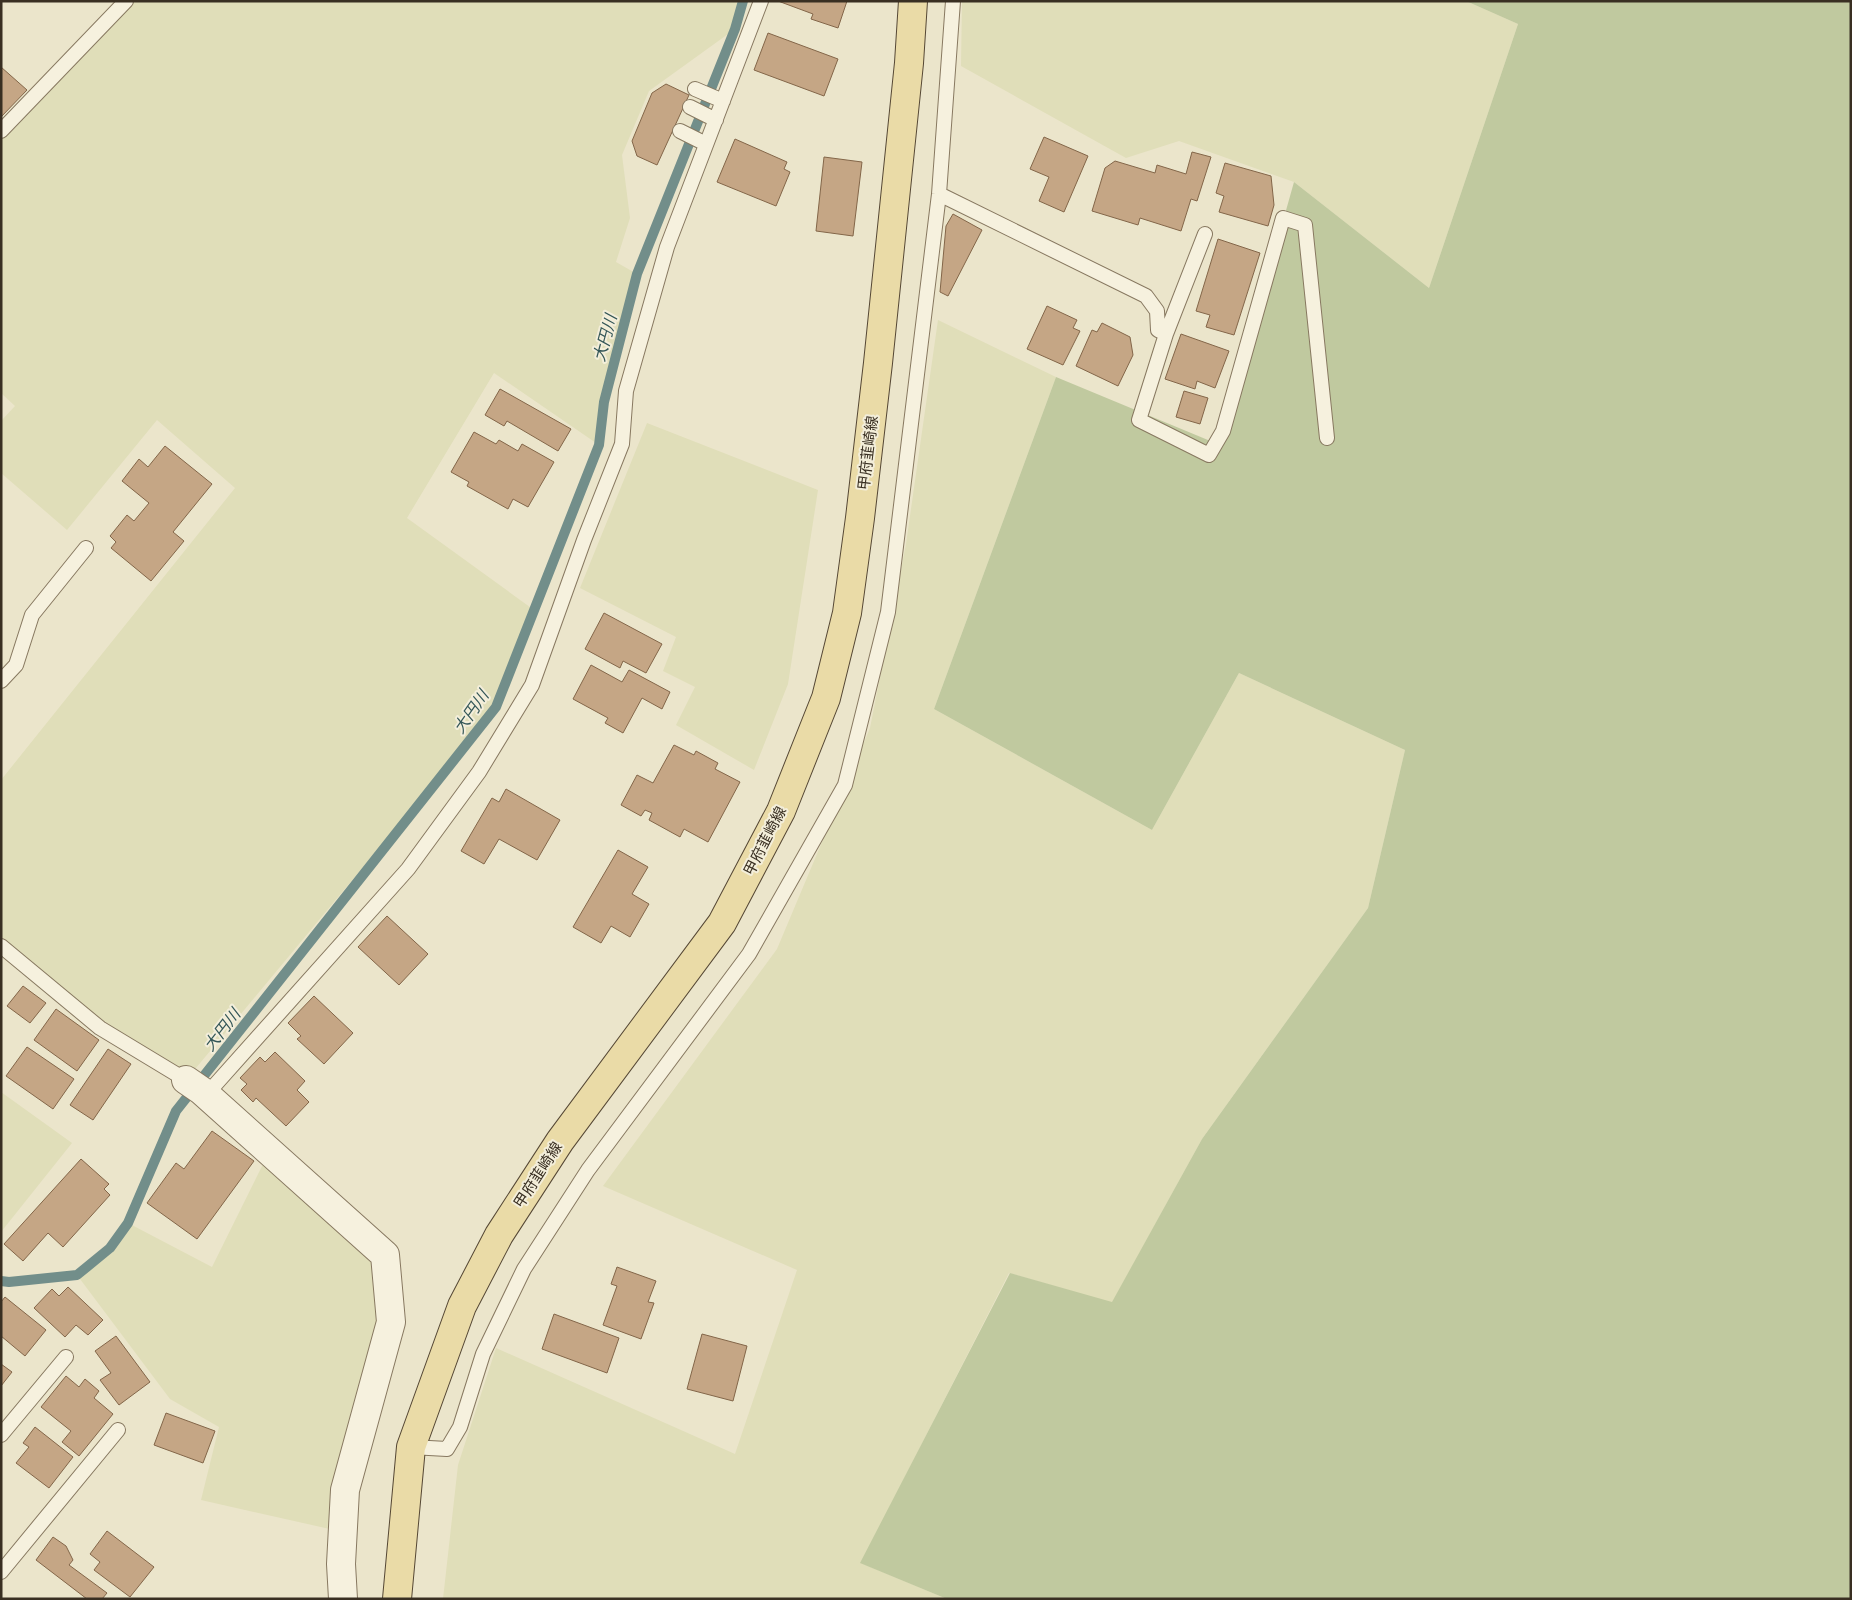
<svg xmlns="http://www.w3.org/2000/svg" width="1852" height="1600" viewBox="0 0 1852 1600" font-family="Bitter,'Noto Sans JP',serif">
  <rect width="100%" height="100%" fill="#ebe5cb"/>
  <path fill="#e0deb9" d="M126,1H743L735,29L649,91L622,155L630,218L616,262L637,274L604,402L599,445L494,373L407,518L534,610L496,707L186,1080L100,1028L1,946V780L235,488L157,420L67,530L1,473V421L15,406L1,393V131Z
    M962,1H1466L1518,24L1429,288L1294,182L1179,141L1126,158L961,66Z
    M938,320L1056,377L934,709L1152,830L1239,673L1405,750L1368,908L1202,1139L1112,1303L1009,1273L861,1563L947,1599H443L458,1465L496,1348L735,1454L797,1270L603,1186L777,949L870,728L906,544Z
    M647,423L818,490L788,684L754,770L676,725L695,687L663,671L676,637L580,588Z
    M1,1092L72,1143L1,1232Z
    M269,1152L385,1255L391,1322L343,1532L201,1500L219,1427L170,1399L77,1275L110,1248L128,1223L212,1267Z"/>
  <path fill="#c0c99f" d="M1466,1H1851V1599H947L860,1563L1010,1273L1112,1302L1202,1139L1368,908L1405,750L1239,673L1152,830L934,709L1056,377L1220,445L1294,182L1429,288L1518,24Z"/>
  <g fill="none" stroke-linecap="round" stroke-linejoin="round">
    <path stroke="#728e8a" stroke-width="10" d="M1,1281L9,1282L77,1275L110,1248L128,1223L176,1111L496,707L599,445L604,402L637,274L735,29L743,1"/>
  </g>
  <path fill="#c5a685" stroke="#836649" d="M778,1H847L838,28L811,19L813,14Z
    M768,33L838,59L824,96L754,70Z
    M1,67L27,90L1,117Z
    M666,84L689,95L657,165L637,156L632,141L652,93Z
    M1044,137L1088,156L1064,212L1039,201L1049,177L1030,169Z
    M735,139L787,162L784,169L790,172L776,206L717,182Z
    M1192,152L1211,157L1197,201L1191,199L1181,231L1140,218L1138,225L1092,211L1105,168L1115,161L1155,173L1157,165L1186,174Z
    M824,157L862,162L853,236L816,231Z
    M1225,163L1271,176L1274,205L1268,226L1219,212L1224,196L1216,193Z
    M953,214L982,230L948,296L940,292L946,226Z
    M1218,239L1260,253L1234,335L1206,327L1210,315L1196,311Z
    M1047,306L1077,320L1073,328L1080,331L1063,365L1027,349Z
    M1102,323L1130,337L1133,355L1118,386L1076,366L1092,330L1097,332Z
    M1181,334L1229,351L1215,388L1197,381L1195,389L1165,379Z
    M500,389L571,429L558,451L507,421L504,426L485,415Z
    M1184,391L1208,398L1200,424L1176,417Z
    M474,432L496,444L499,440L518,451L522,444L554,462L528,507L513,499L508,509L467,486L469,482L451,472Z
    M165,446L212,484L173,532L184,541L151,581L111,548L116,542L110,536L127,515L134,521L149,503L122,481L139,459L148,467Z
    M604,613L662,644L646,673L623,661L620,668L585,649Z
    M591,665L622,682L629,670L670,692L662,709L642,698L623,733L605,723L608,718L573,699Z
    M674,745L694,755L696,751L718,763L715,769L740,782L708,842L684,829L680,837L649,820L652,813L645,810L641,816L621,805L637,775L653,783Z
    M506,789L560,820L537,860L499,839L484,864L461,851L492,798L499,802Z
    M618,850L648,867L632,894L649,904L630,937L611,926L601,943L573,927Z
    M387,916L428,954L399,985L358,947Z
    M23,986L46,1003L30,1023L7,1006Z
    M314,996L353,1033L324,1064L297,1039L301,1036L288,1023Z
    M56,1009L99,1040L77,1071L34,1040Z
    M27,1047L74,1079L53,1109L6,1076Z
    M108,1049L131,1064L93,1120L70,1105Z
    M275,1052L305,1081L297,1090L309,1102L286,1126L256,1098L253,1102L241,1090L247,1084L240,1078L260,1057L265,1062Z
    M212,1131L254,1161L197,1239L147,1203L176,1163L184,1169Z
    M81,1159L109,1184L104,1189L110,1195L63,1247L48,1233L23,1261L4,1244Z
    M617,1267L656,1281L648,1302L654,1303L641,1339L603,1325L617,1286L611,1284Z
    M68,1287L103,1320L88,1335L76,1325L65,1337L34,1308L52,1289L59,1296Z
    M5,1297L46,1330L25,1356L1,1336V1302Z
    M554,1314L619,1338L607,1373L542,1349Z
    M702,1334L747,1346L733,1401L687,1389Z
    M116,1336L150,1382L119,1405L100,1380L111,1373L95,1351Z
    M1,1364L12,1372L1,1386Z
    M66,1376L79,1387L85,1379L99,1391L94,1398L113,1414L79,1456L62,1442L71,1431L41,1407Z
    M166,1413L215,1431L203,1463L154,1445Z
    M35,1427L73,1457L49,1488L16,1463L29,1447L23,1443Z
    M107,1531L154,1567L130,1597L94,1570L100,1562L90,1554Z
    M53,1537L66,1546L73,1560L69,1565L107,1593L102,1599H87L36,1560Z"/>
  <g fill="none" stroke-linecap="round" stroke-linejoin="round">
    <defs>
      <path id="lane" d="M695,89L723,101
        M690,107L716,120
        M1,131L126,1
        M680,131L706,144
        M939,194L1146,296L1157,311L1158,330L1166,334
        M1205,234L1166,334L1139,420L1209,455L1223,431L1283,218L1305,225L1327,438
        M1,681L16,665L32,615L86,548
        M1,946L100,1028L186,1080
        M206,1095L408,869L479,772L532,685L584,540L622,444L626,391L667,247L761,1
        M1,1435L66,1357
        M411,1447L447,1449L460,1427L483,1354L524,1269L588,1170L749,954L845,785L888,612L939,194L953,1
        M1,1572L118,1430"/>
      <path id="street" d="M186,1080L202,1091L385,1255L391,1322L345,1490L341,1564L343,1599"/>
      <path id="primary" d="M397,1599L411,1447L462,1306L499,1235L560,1141L722,923L781,811L826,698L847,613L860,518L878,363L909,63L913,1"/>
    </defs>
    <use href="#lane" stroke="#877860" stroke-width="16"/>
    <use href="#street" stroke="#877860" stroke-width="30"/>
    <use href="#primary" stroke="#554734" stroke-width="30"/>
    <use href="#lane" stroke="#f6f1de" stroke-width="14"/>
    <use href="#street" stroke="#f6f1de" stroke-width="28"/>
    <use href="#primary" stroke="#eadba7" stroke-width="28"/>
  </g>
  <g text-anchor="middle" dominant-baseline="central" stroke-width="4" stroke-linejoin="round" paint-order="stroke">
    <g font-size="15" fill="#392f22" stroke="#f3eeda">
      <text transform="translate(868 453) rotate(-83)">甲府韮崎線</text>
      <text transform="translate(765 841) rotate(-63)">甲府韮崎線</text>
      <text transform="translate(538 1175) rotate(-57)">甲府韮崎線</text>
    </g>
    <g font-size="16" font-style="italic" fill="#335657" stroke="#f3eeda">
      <text transform="translate(605 338) rotate(-75)">大円川</text>
      <text transform="translate(471 712) rotate(-55)">大円川</text>
      <text transform="translate(222 1030) rotate(-52)">大円川</text>
    </g>
  </g>
  <rect width="1852" height="1600" fill="none" stroke="#392f22" stroke-width="5"/>
</svg>
